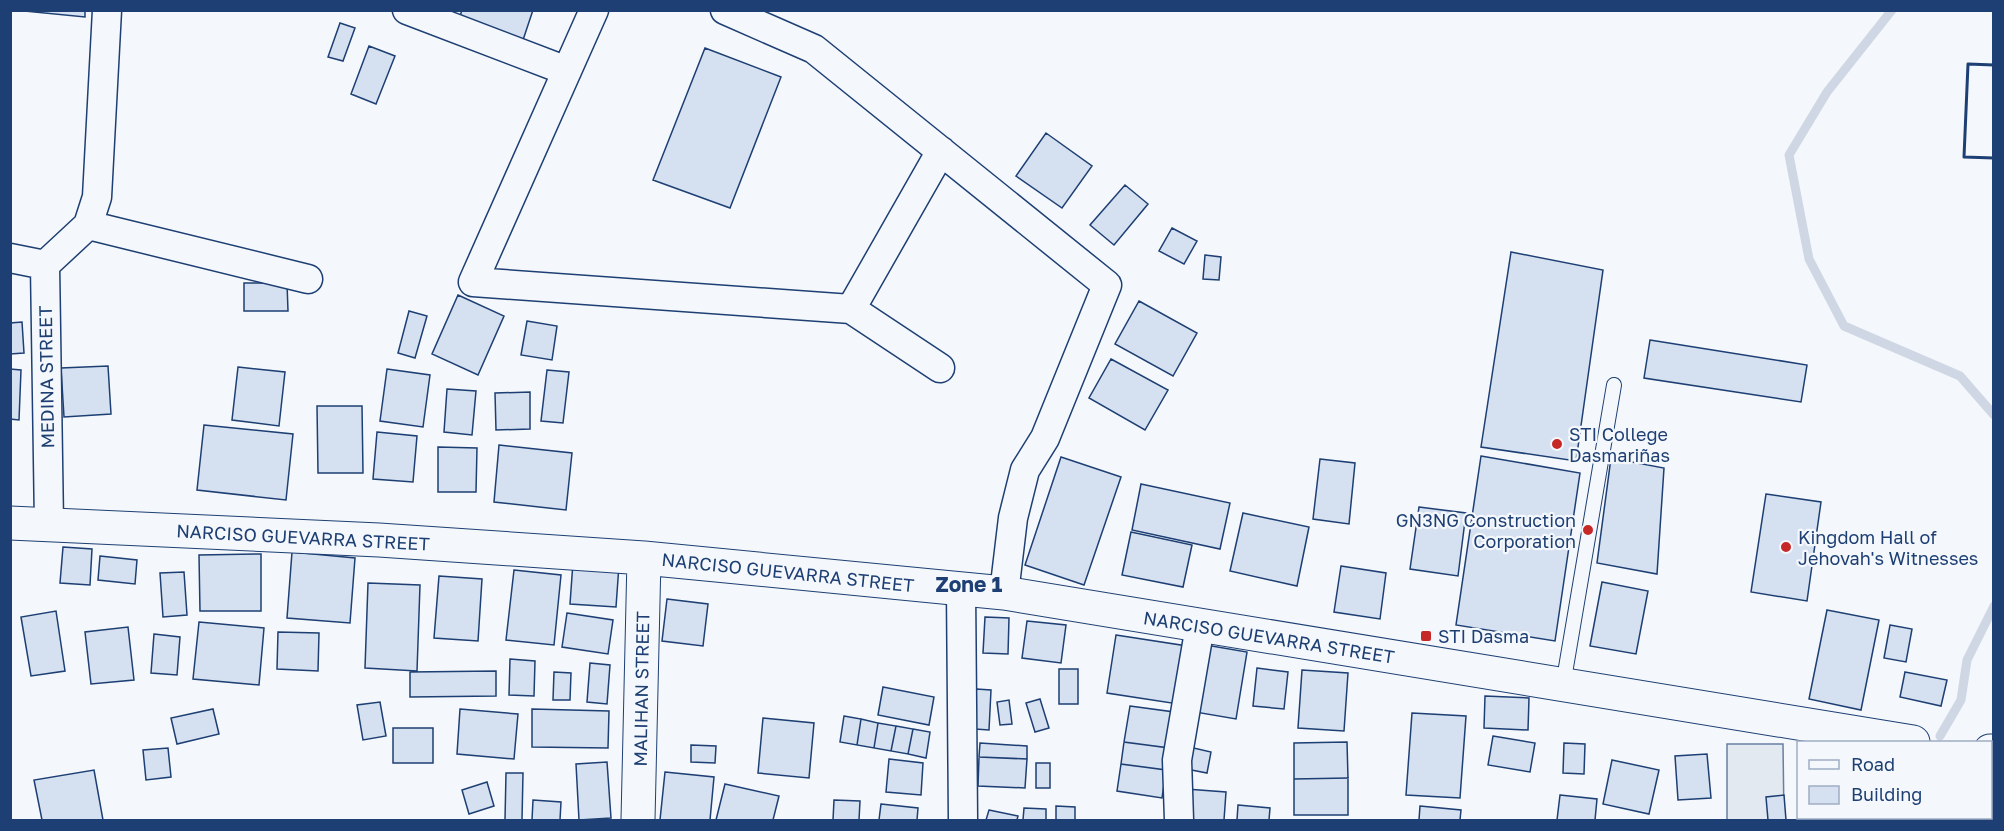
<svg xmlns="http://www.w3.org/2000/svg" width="2004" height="831" viewBox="0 0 2004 831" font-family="'Golos Text',sans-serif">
  <rect width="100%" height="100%" fill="#f4f7fb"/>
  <path fill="#e3e9f0" stroke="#687fa3" stroke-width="1.5" d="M1727,744H1783L1784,820H1727Z"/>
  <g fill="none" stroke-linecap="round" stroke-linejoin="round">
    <path stroke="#cfd7e4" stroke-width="9" d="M1892,10L1827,92L1789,155L1809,259L1844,326L1960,376L1994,415
      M1940,736L1961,700L1967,660L1994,606"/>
  </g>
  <path fill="#d5e0f0" stroke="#1d3f73" stroke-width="1.5" d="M14,10H85V17Z
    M462,10H533L521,46L457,25Z
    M340,23L355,28L343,61L328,57Z
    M369,46L395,56L376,104L351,94Z
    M705,48L781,77L730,208L653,180Z
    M1046,133L1092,166L1062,208L1016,176Z
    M1125,185L1148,204L1114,245L1090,225Z
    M1172,228L1197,241L1184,264L1159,251Z
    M1511,252L1603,270L1576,461L1481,447Z
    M1205,255L1221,257L1219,280L1203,279Z
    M244,283H287L288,311H244Z
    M458,295L504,316L478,375L432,354Z
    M1139,301L1197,333L1173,376L1115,344Z
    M409,311L427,316L415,358L398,353Z
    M527,321L557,326L552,360L521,355Z
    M22,322L24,353L10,354V323Z
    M1650,340L1807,365L1801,402L1644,378Z
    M1111,359L1168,390L1145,430L1089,398Z
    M108,366L111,414L64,417L61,368Z
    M238,367L285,372L279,426L232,420Z
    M10,369L21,370L19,420L10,419Z
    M387,369L430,375L423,427L380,421Z
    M547,370L569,372L563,423L541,421Z
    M447,389L476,391L472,435L444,432Z
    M530,392V429L496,430L495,393Z
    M317,406H362L363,473H318Z
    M204,425L293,434L286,500L197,490Z
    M377,432L417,436L413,482L373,479Z
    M499,445L572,453L566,510L494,502Z
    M438,447L477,448L476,492H438Z
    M1481,456L1580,473L1555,641L1456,625Z
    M1061,457L1121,477L1084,585L1025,565Z
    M1611,458L1664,468L1657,574L1597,563Z
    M1320,459L1355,463L1349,524L1313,519Z
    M1141,484L1230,503L1220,549L1132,530Z
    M1766,494L1821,502L1807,601L1751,592Z
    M1419,507L1466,513L1458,576L1410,569Z
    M1243,513L1309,527L1297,586L1230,571Z
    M1131,532L1192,545L1183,587L1122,575Z
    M63,547L92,549L90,585L60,583Z
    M292,552L355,558L350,623L287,618Z
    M261,554V611H200L199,555Z
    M100,556L137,560L135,584L98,580Z
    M573,562L619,565L616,607L570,604Z
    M1341,566L1386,573L1380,619L1334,612Z
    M514,570L561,575L554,645L506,640Z
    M184,572L187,615L163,617L160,573Z
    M439,576L482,579L478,641L434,638Z
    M1602,582L1648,591L1636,654L1590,646Z
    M368,583L420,585L417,671L365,668Z
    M667,599L708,604L703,646L662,641Z
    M1827,610L1879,620L1861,710L1809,699Z
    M56,611L65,671L31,676L21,617Z
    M567,613L613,620L608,654L562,647Z
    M985,617L1009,618L1008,654L983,653Z
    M1027,621L1066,625L1061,663L1022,658Z
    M199,622L264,628L259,685L193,679Z
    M1890,625L1912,629L1906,662L1884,658Z
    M128,627L134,680L91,684L85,632Z
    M278,632L319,633L318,671L277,669Z
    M154,634L180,637L177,675L151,673Z
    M1116,635L1187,646L1178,704L1107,693Z
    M1206,645L1247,652L1236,719L1195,712Z
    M510,659L535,661L534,696L509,695Z
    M590,663L610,665L607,704L587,702Z
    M1257,668L1288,672L1284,709L1253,706Z
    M1059,669H1078V704H1059Z
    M1302,670L1348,673L1344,731L1298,728Z
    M496,671V696L410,697V672Z
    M554,672L571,673L570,700H553Z
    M1905,672L1947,680L1941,706L1900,697Z
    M883,687L934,697L929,725L878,715Z
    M976,689L991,690L989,730L975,729Z
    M1485,696L1529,698L1528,730L1484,728Z
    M1040,699L1049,728L1035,732L1026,703Z
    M1009,700L1012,724L1000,725L997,702Z
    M380,702L386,736L363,740L357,705Z
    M1130,706L1174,712L1169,748L1124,742Z
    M213,709L219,734L177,744L171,718Z
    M460,709L518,714L514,759L457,754Z
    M532,709L609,711L608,748L532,747Z
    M1412,713L1466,716L1460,798L1406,795Z
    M844,716L861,719L857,745L840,742Z
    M763,718L814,723L809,778L758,773Z
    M861,719L878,723L874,748L857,745Z
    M878,723L896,726L891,751L874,748Z
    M896,726L913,729L908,754L891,751Z
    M393,728H433V763H393Z
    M913,729L930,732L926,758L908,754Z
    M1493,736L1535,743L1530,772L1488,765Z
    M1124,742L1169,748L1166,770L1121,764Z
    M1347,742L1348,778L1294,779V743Z
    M980,743L1027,746V759L979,757Z
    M1564,743L1585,744L1584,774L1563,773Z
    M691,745L716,746L715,763L691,762Z
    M1185,746L1211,752L1207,773L1181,768Z
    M168,748L171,777L146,780L143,750Z
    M1707,754L1711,798L1678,800L1675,756Z
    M979,757L1027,759L1025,788L978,786Z
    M889,759L923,763L921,795L886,792Z
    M1612,760L1659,770L1649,814L1603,804Z
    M607,762L611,818L579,820L576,764Z
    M1036,763H1050V788H1036Z
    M1121,764L1166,770L1162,798L1117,791Z
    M94,770L103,820H42L34,780Z
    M665,772L714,777L710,820H660Z
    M506,773H523L522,820H505Z
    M1348,778V815H1294V779Z
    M487,782L494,806L469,814L462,790Z
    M725,784L779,796L773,820H716Z
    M1186,789L1226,792L1224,820H1184Z
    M1560,795L1597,799L1595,820H1557Z
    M1784,795L1786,820H1768L1766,797Z
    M533,800L561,802L560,820H532Z
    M834,800L860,801L859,820H833Z
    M881,804L918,808L917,820H879Z
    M1238,805L1270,808L1269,820H1237Z
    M1056,806L1075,807V820H1056Z
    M1420,806L1461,810L1460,820H1419Z
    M1024,808L1046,809V820H1023Z
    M989,810L1018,816L1017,820H986Z
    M1914,818H1960V820Z"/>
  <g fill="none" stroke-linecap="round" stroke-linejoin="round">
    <defs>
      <path id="lane" d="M1563,685L1614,385"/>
      <path id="street" d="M407,10L567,71
        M594,10L473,282L851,309L940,368
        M725,10L814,49L1107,285L1045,438L1025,470L1013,518L1004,593
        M88,225L308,279
        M10,258L45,265L49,524
        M45,265L88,225L97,197L107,10
        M851,309L941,151
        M961,589L963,820
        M1179,820L1177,760L1200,626"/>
      <path id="secondary" d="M10,523L379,540L644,558L1004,593L1913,742
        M1990,751H1994
        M638,820L644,558"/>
    </defs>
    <use href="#lane" stroke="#1d3f73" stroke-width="16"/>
    <use href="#street" stroke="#1d3f73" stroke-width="31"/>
    <use href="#secondary" stroke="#1d3f73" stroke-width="35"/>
    <use href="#lane" stroke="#f4f7fb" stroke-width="14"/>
    <use href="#street" stroke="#f4f7fb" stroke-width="28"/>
    <use href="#secondary" stroke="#f4f7fb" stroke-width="33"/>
    <path stroke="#1d3f73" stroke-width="3" d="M1994,65L1968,64L1964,157L1994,158"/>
  </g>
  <g fill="#c62828" stroke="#f4f7fb" stroke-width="2">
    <circle cx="1557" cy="444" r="6"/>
    <circle cx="1588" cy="530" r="6"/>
    <circle cx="1786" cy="547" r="6"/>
    <rect x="1420" y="630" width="12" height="12" rx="3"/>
  </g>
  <g text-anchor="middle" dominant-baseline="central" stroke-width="4.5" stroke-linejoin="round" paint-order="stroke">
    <g font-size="18" fill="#1d3f73" stroke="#f4f7fb">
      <text transform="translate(46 377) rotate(-91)">MEDINA STREET</text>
      <text transform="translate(303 537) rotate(3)">NARCISO GUEVARRA STREET</text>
      <text transform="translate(788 572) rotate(6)">NARCISO GUEVARRA STREET</text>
      <text transform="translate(1269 637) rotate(9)">NARCISO GUEVARRA STREET</text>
      <text transform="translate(641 689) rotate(-89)">MALIHAN STREET</text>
    </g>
    <g font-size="18" fill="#1d3f73" stroke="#f4f7fb" text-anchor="start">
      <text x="1569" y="434">STI College<tspan x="1569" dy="21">Dasmariñas</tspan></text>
      <text x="1576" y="520" text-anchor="end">GN3NG Construction<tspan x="1576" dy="21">Corporation</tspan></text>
      <text x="1798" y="537">Kingdom Hall of<tspan x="1798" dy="21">Jehovah's Witnesses</tspan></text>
      <text x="1438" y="636">STI Dasma</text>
    </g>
    <g font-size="21" font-weight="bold" fill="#1d3f73" stroke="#f4f7fb">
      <text x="969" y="584">Zone 1</text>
    </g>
  </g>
  <rect width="2004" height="831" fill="none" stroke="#1d3f73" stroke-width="24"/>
  <rect x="1797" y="741" width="195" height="78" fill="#f4f7fb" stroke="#9eadc5" stroke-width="1.5"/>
  <rect x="1809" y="760" width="30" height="9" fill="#f4f7fb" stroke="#9eadc5" stroke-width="1.5"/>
  <text x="1851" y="771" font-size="18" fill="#1d3f73">Road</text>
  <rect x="1809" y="786" width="30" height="18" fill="#d5e0f0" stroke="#9eadc5" stroke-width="1.5"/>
  <text x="1851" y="801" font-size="18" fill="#1d3f73">Building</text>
</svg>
